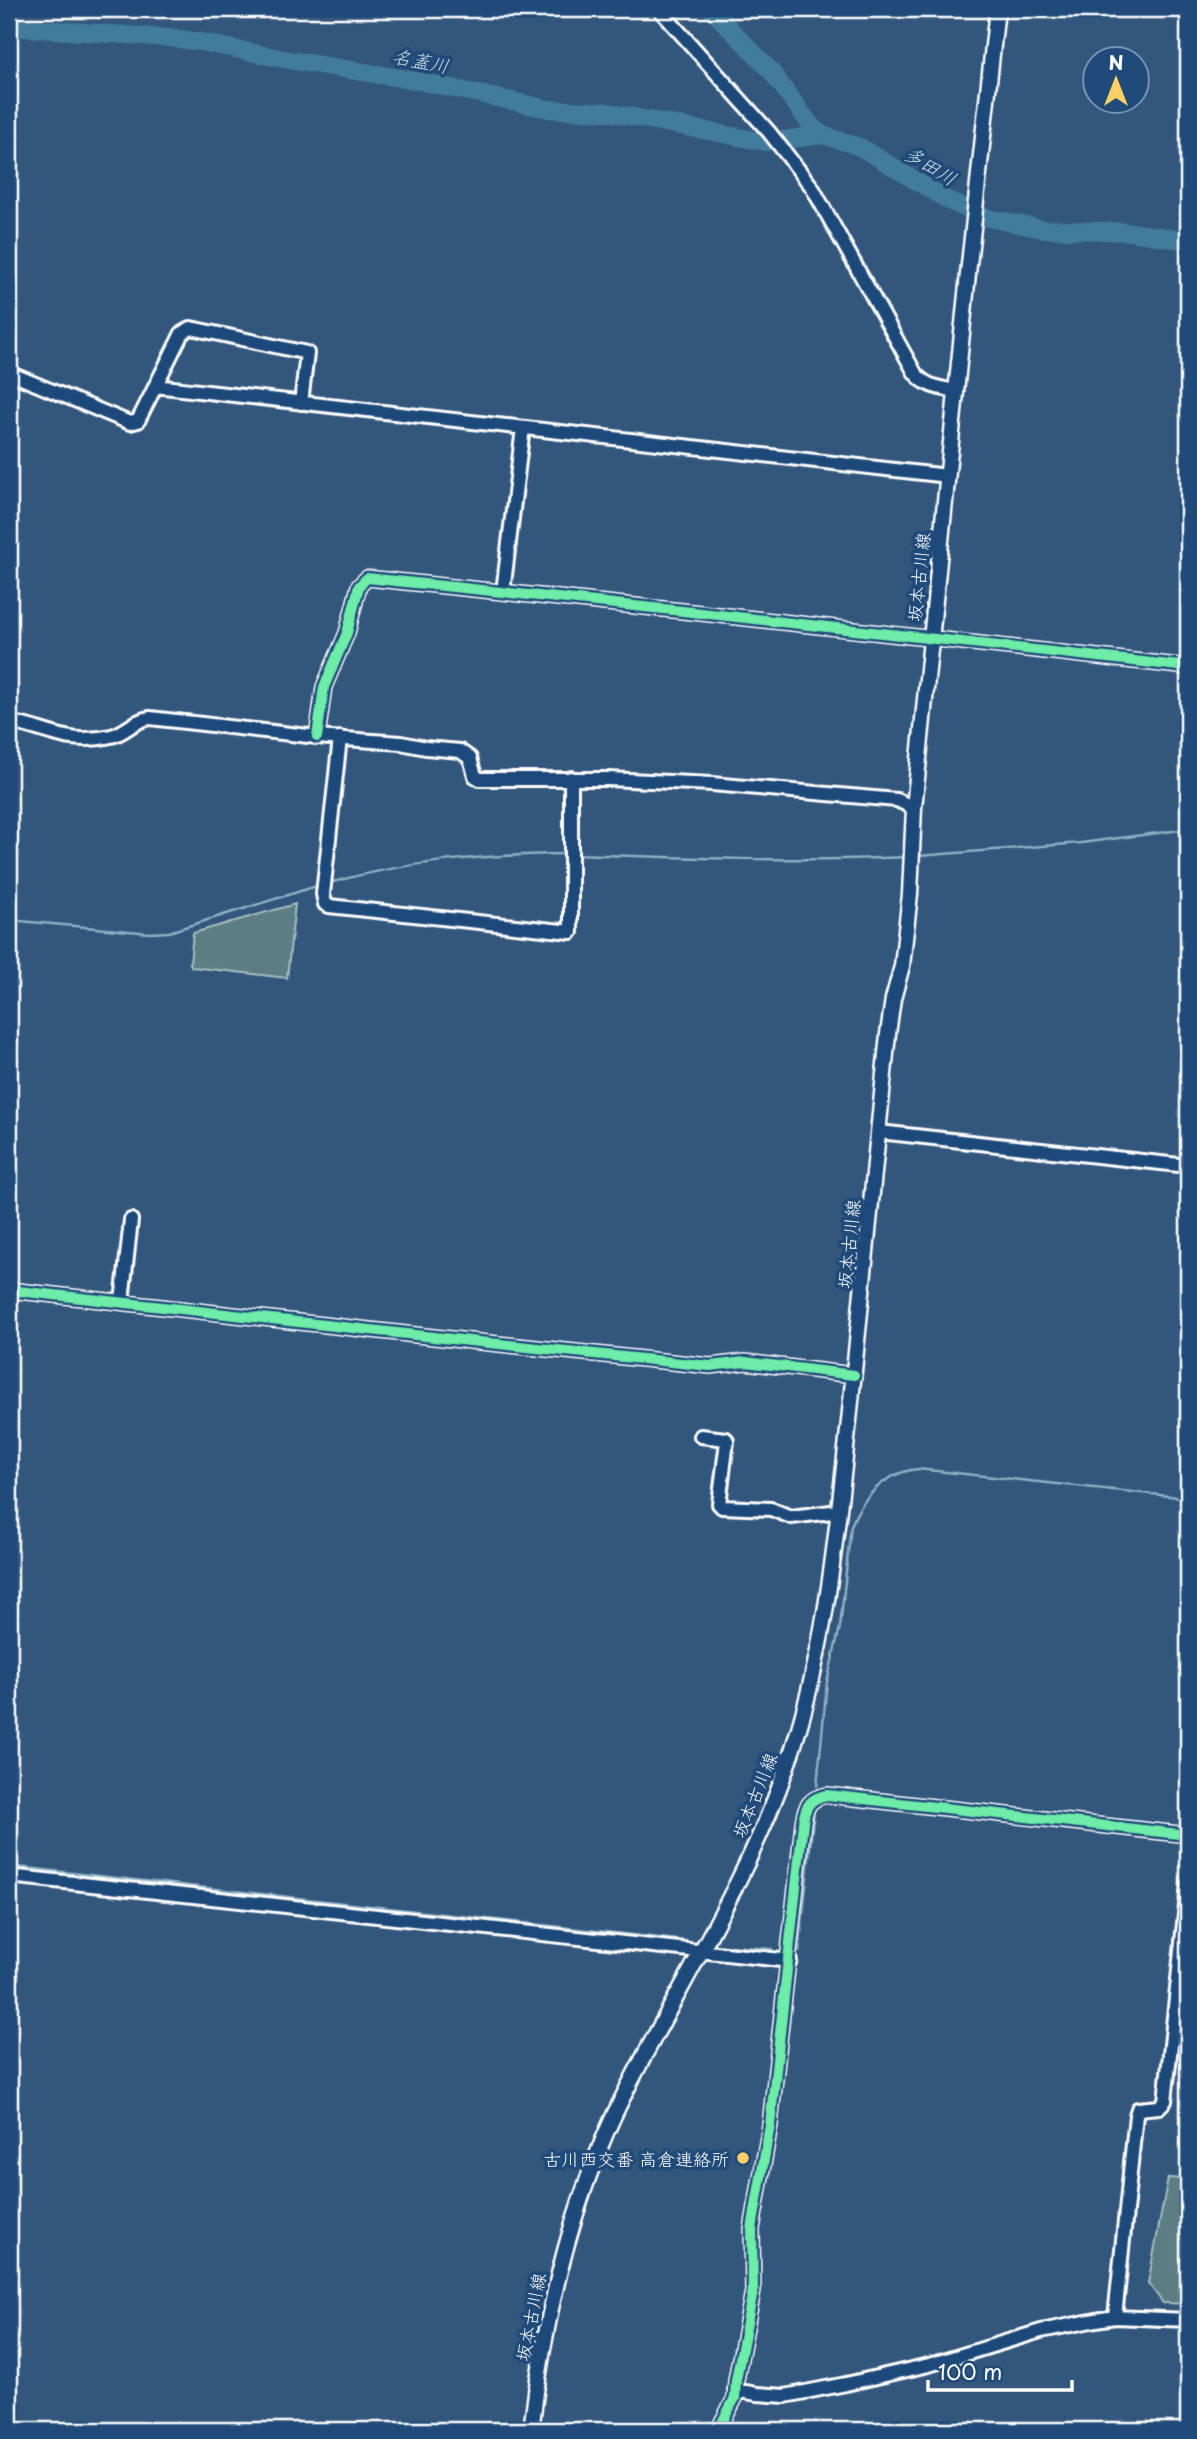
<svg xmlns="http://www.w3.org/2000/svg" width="1197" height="2439" viewBox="0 0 1197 2439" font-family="'Playpen Sans','Klee One',sans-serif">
  <rect width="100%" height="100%" fill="#32567c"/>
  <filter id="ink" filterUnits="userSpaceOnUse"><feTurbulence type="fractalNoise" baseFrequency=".0143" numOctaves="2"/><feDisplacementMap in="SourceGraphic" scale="14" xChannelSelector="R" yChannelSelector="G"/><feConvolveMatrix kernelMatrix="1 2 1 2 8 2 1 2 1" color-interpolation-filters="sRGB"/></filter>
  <g filter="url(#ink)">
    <path fill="#5a7e83" stroke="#acbec1" stroke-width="2" d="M295,904L287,978L192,967L190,963L193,933Z
      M1168,2178L1188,2179V2304L1163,2303L1148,2283Z"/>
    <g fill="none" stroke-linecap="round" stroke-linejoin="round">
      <path stroke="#8eb0c4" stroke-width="2.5" d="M575,854C686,858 797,862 908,857
        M918,856L1081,843L1188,829
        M329,883C409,861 483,855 565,854
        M9,920L150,933L169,932L320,885
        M817,1786L827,1682L840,1627L851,1526C862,1497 886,1472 918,1469L1188,1498
        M9,1866L687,1941
        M731,1946L772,1949
        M799,1952L814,1810"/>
      <path stroke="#437b9d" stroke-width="18" d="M711,9L770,70L813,128L823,135L860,147L951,202L988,218L1043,229L1131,232L1188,241
        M9,27L171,38L201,42L289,60L419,81L548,109L607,112L765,142L823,135"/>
      <defs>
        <path id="minor" d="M659,9L769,132L812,187L915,373C926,387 940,388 956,391
          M9,373L130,423L138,421L182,333L191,328L307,353L301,403
          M155,386L948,476
          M503,592L523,428
          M9,722C50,729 66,746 111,736C126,733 133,720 150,718L317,737L401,743L426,748L460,751L470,758L475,776L480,779H608L712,784L897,800L914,808
          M317,737L324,687L347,633L359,586L367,578L692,612L1188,667
          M340,738L323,894L325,904L329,906L571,932V778
          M879,1132L1188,1166
          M9,1290L470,1341L710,1366L745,1362L854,1375
          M122,1302L131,1220
          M701,1436L726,1439L727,1441L719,1504L722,1507L771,1509L791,1517L839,1511
          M9,1876L790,1961
          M1115,2317L1136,2115L1138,2109L1159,2107L1165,2101L1188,1886
          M735,2390L757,2394L785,2396L846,2384L929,2365L1041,2331L1096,2320L1115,2317L1188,2320
          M718,2430L735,2398L736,2380L753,2291L752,2229L770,2125L803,1823C805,1806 810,1798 827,1795L1188,1835"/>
        <path id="major" d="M531,2430C544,2321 568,2213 615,2113C671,1997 745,1889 787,1766C826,1654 836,1537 849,1421C863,1292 876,1163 888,1034L893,999L902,966L910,894L914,808L968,274L997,9"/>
      </defs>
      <use href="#minor" stroke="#fff" stroke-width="18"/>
      <use href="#major" stroke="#fff" stroke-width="19"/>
      <use href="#minor" stroke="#1f4a7a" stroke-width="12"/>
      <use href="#major" stroke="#1f4a7a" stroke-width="14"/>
      <defs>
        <path id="cycleway" d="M317,737L324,687L347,633L359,586L367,578L692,612L1188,667
          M9,1290L470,1341L710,1366L745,1362L854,1375
          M718,2430L735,2398L736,2380L753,2291L752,2229L770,2125L803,1823C805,1806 810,1798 827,1795L1188,1835"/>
      </defs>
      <use href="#cycleway" stroke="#1f4a7a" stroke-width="15"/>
      <use href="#cycleway" stroke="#6deda7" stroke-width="10"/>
    </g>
  </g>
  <circle fill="#ffd166" stroke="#1f4a7a" stroke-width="2.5" cx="743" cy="2158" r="7"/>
  <g text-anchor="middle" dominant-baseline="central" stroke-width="7" stroke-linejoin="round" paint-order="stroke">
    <g font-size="18" fill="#fff" stroke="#1f4a7a">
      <text transform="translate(918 577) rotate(-84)">坂本古川線</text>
      <text transform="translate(848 1244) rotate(-84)">坂本古川線</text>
      <text transform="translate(754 1795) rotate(-68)">坂本古川線</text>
      <text transform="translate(530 2317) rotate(-79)">坂本古川線</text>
    </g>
    <g font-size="18" fill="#fff" stroke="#1f4a7a" text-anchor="end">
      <text x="729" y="2158">古川西交番 高倉連絡所</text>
    </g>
    <g font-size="19" font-style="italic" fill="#d0dee6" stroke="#1f4a7a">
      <text transform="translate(421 60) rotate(11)">名蓋川</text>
      <text transform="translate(931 165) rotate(31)">多田川</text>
    </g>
  </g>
  <rect width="1197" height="2439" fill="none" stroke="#1f4a7a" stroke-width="35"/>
  <rect x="18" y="18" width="1162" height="2404" fill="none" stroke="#fff" stroke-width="2.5" filter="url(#ink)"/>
  <g transform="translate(1116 80)"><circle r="33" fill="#1f4a7a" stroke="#7992af" stroke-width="2"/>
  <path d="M0-5L12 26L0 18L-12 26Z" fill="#ffd166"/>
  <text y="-10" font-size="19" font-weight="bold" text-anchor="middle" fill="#ffffff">N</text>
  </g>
  <path d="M928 2380v10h144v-10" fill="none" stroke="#ffffff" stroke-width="3.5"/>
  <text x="938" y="2380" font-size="21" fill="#ffffff" stroke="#1f4a7a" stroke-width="5" paint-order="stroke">100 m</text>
</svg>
